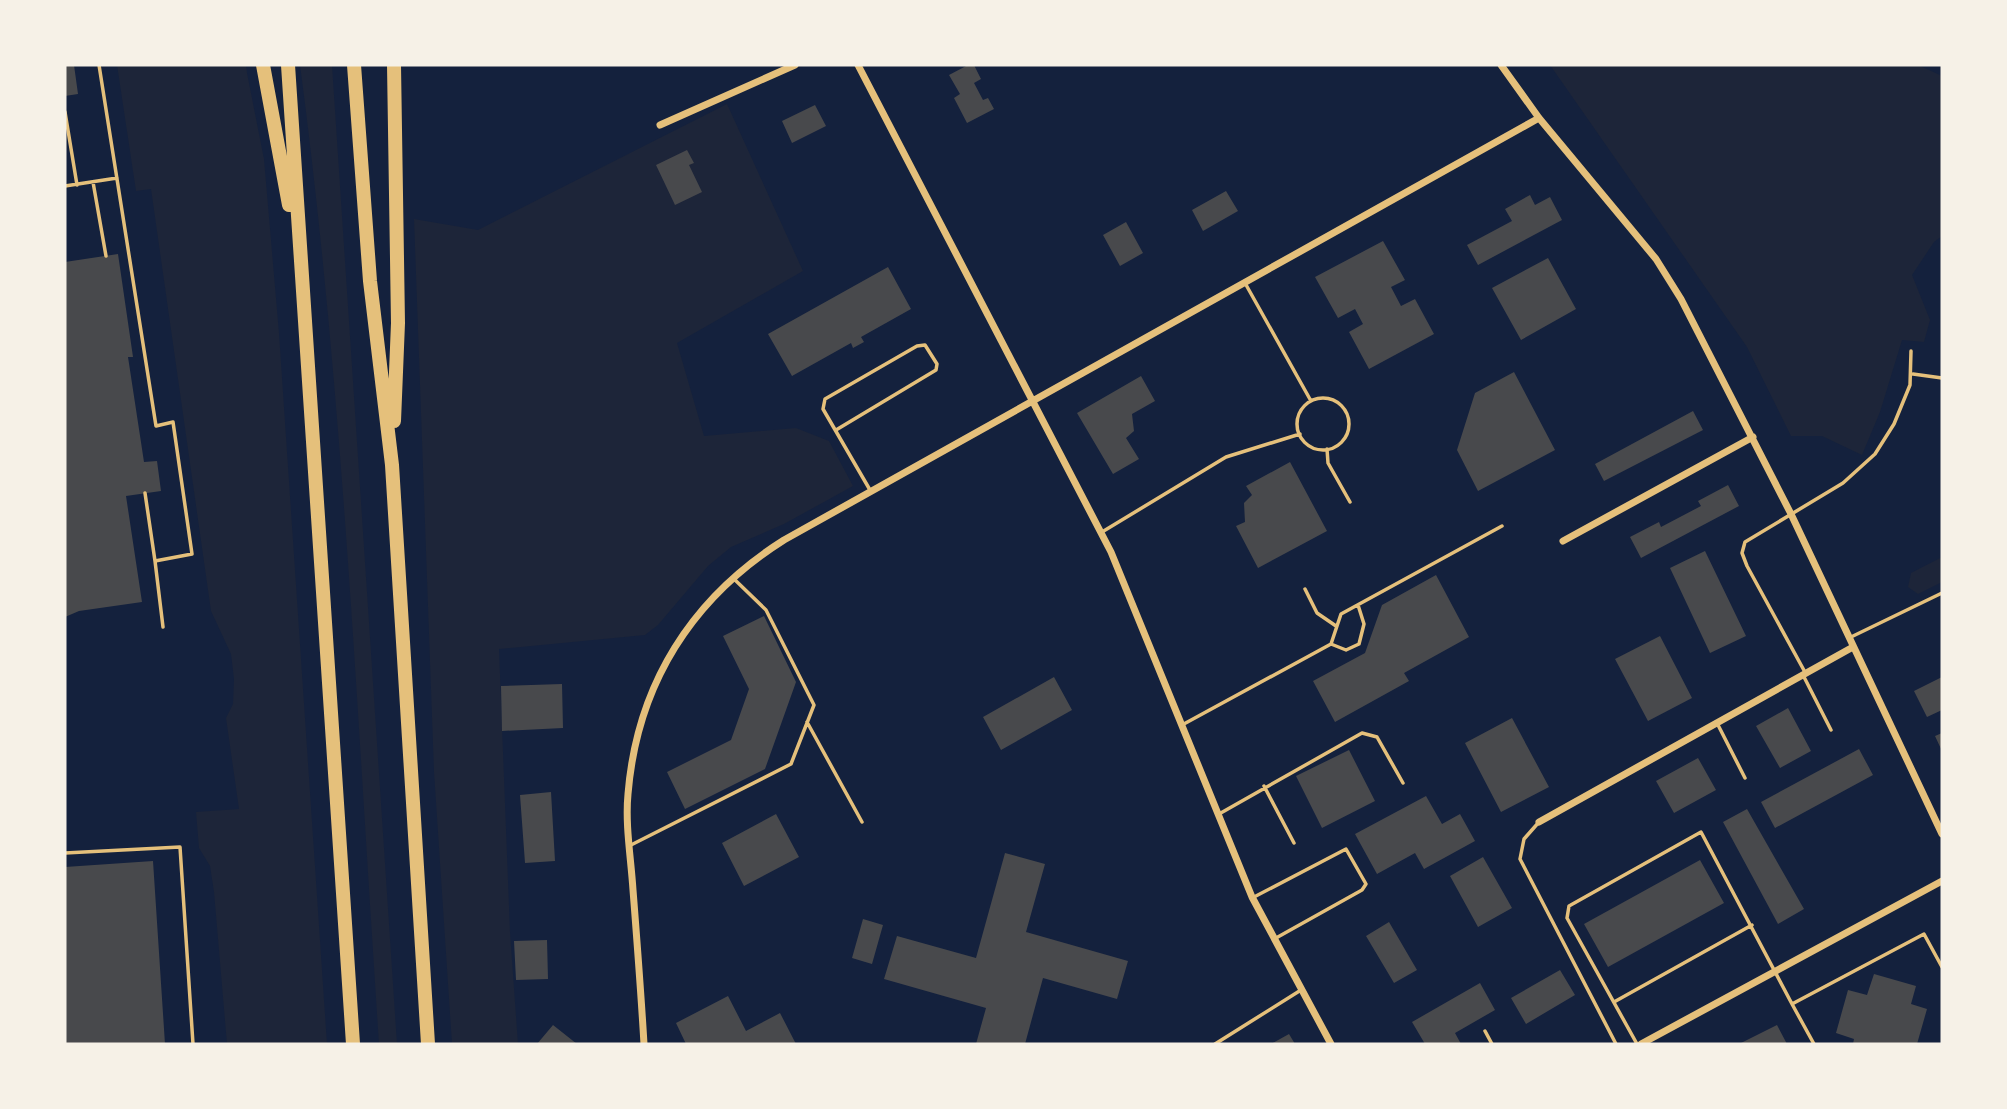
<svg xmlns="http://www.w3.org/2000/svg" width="2007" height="1109" viewBox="0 0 2007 1109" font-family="Montserrat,sans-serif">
  <rect width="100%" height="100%" fill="#14213d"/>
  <path fill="#1d2539" d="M117,65H246L247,73L264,159L279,333L327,1044H227L214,892L210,866L199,848L196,812L239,809L226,718L233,704L234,679L231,654L211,611L151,189L136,191Z
    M300,65H332L397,1044H379C357,718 343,389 300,65Z
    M1550,65H1918L1942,76V236L1934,242L1912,275L1930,320L1924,342L1902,340L1880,412L1862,455L1822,436H1791L1747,347Z
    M727,104L803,271L677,343L704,436L796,428L829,441L853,486L784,524L731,547L708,566L658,625L645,635L499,649L510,932L518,1044H452L434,772L414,219L478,230Z
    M1942,557V582L1918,594L1908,587L1911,573Z"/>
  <path fill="#48494c" d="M65,65H74L78,94L65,96Z
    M968,65H974L981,79L974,83L983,100L988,98L994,109L967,123L954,98L960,94L949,75Z
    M815,105L826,126L792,143L782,121Z
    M687,150L694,163L689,165L702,192L675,205L656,165Z
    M1226,191L1238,211L1203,231L1192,210Z
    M1530,195L1535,205L1550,197L1562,220L1478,265L1467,245L1512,221L1505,209Z
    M1126,222L1143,253L1120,266L1103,235Z
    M1383,241L1405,280L1391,287L1401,306L1415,299L1434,334L1369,369L1349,332L1363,324L1355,309L1338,318L1315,277Z
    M118,254L133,357H128L144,462L157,461L161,491L126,496L142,602L79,611L65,617V262Z
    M1548,258L1576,309L1521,340L1492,288Z
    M888,267L911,309L861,337L864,342L853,348L851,343L792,376L768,334Z
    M1514,372L1555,450L1478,491L1457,450L1475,393Z
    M1141,376L1155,401L1132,414L1134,431L1126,438L1139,459L1113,474L1077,413Z
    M1693,411L1703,430L1604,481L1595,464Z
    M1290,462L1327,531L1258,568L1236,526L1245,522L1244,503L1252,495L1246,486Z
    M1728,485L1739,506L1641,558L1630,537L1659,522L1661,527L1701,506L1698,501Z
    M1705,551L1746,636L1710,653L1670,568Z
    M1436,575L1469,637L1404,673L1409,681L1335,722L1313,681L1365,653L1382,605Z
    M764,616L796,682L765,769L685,809L667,772L731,740L749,689L723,636Z
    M1660,636L1692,698L1648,721L1615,659Z
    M1054,677L1072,710L1001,750L983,717Z
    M1942,677V710L1927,717L1914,691Z
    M562,684L563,728L502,731L501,686Z
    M1788,708L1811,751L1780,768L1756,726Z
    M1512,718L1549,787L1501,812L1465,743Z
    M1942,733V751L1935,736Z
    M1859,749L1873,775L1775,828L1761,802Z
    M1349,750L1375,801L1322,828L1296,776Z
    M1698,758L1716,790L1674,813L1656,781Z
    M551,792L555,861L525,863L520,795Z
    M1426,796L1442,824L1460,814L1475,841L1424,869L1415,853L1377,874L1355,834Z
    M1747,809L1804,909L1778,924L1723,822Z
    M776,814L799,857L744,886L722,843Z
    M1005,853L1045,864L1026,932L1128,961L1117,999L1043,978L1025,1044H976L986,1008L884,979L897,936L976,958Z
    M1483,857L1512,908L1478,927L1450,876Z
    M1700,860L1724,903L1608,967L1584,924Z
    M153,861L165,1044H65V867Z
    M863,919L883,925L872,964L852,958Z
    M1389,922L1417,970L1394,983L1366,936Z
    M547,940L548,979L516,980L514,941Z
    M1560,970L1575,995L1526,1024L1511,998Z
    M1874,974L1916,986L1911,1004L1927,1009L1917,1044H1853L1854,1039L1836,1033L1848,990L1867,995Z
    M1480,983L1495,1010L1455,1033L1461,1044H1425L1412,1022Z
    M728,996L746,1031L780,1013L796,1044H686L676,1023Z
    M553,1025L577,1044H537Z
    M1777,1025L1787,1044H1739Z
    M1289,1034L1295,1044H1271Z"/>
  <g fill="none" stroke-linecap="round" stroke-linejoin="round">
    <path stroke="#e5c07b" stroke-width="3.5" d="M99,65L156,426L173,422L192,554L155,561L163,627
      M65,112L77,185
      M93,182L106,256
      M65,186L117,178
      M1245,283L1311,401
      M1913,374L1942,378
      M1297 424a26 26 0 1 1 52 0a26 26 0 1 1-52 0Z
      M836,430L936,370L937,364L925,345L917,346L825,399L823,409L870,490
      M1327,449L1328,463L1350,502
      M145,493L155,561
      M1102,532L1226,457L1300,434
      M1305,589L1317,613L1336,626
      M1851,637L1942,593
      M1331,644L1346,650L1359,644L1364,624L1358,605
      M1806,674L1747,566L1742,553L1745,542L1843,483L1875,454L1894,424L1910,385L1911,351
      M1803,675L1831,730
      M807,722L862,822
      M1717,723L1745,778
      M1182,725L1331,644L1341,614L1502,526
      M1264,786L1294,843
      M1219,814L1362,733L1377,737L1403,783
      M1539,822L1524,839L1520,859L1616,1044
      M629,846L791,764L814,705L766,610L733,578
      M65,853L180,847L193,1044
      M1254,897L1346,849L1366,884L1362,890L1276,938
      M1614,1002L1752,925
      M1792,1004L1814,1044
      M1485,1031L1492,1044
      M1215,1044L1301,990
      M1637,1044L1567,918L1569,906L1701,832L1792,1004L1924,934L1942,967"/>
    <path stroke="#e5c07b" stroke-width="7" d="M858,65L1111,552L1252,897L1331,1044
      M1501,65L1539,118L1656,259L1681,299L1791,514L1942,834
      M660,125L795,65
      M1563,541L1753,437
      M1539,822L1853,647
      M644,1044C641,993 637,941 633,890C631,858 625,825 628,794C637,684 692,598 784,540L1539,118
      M1641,1044L1942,881"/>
    <path stroke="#e5c07b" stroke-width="14" d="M263,65L289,205
      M288,65L353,1044
      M354,65L370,281L392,465L428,1044
      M394,65L398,323L394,421"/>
  </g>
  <rect width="2007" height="1109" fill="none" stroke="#f6f1e7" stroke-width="133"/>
</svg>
